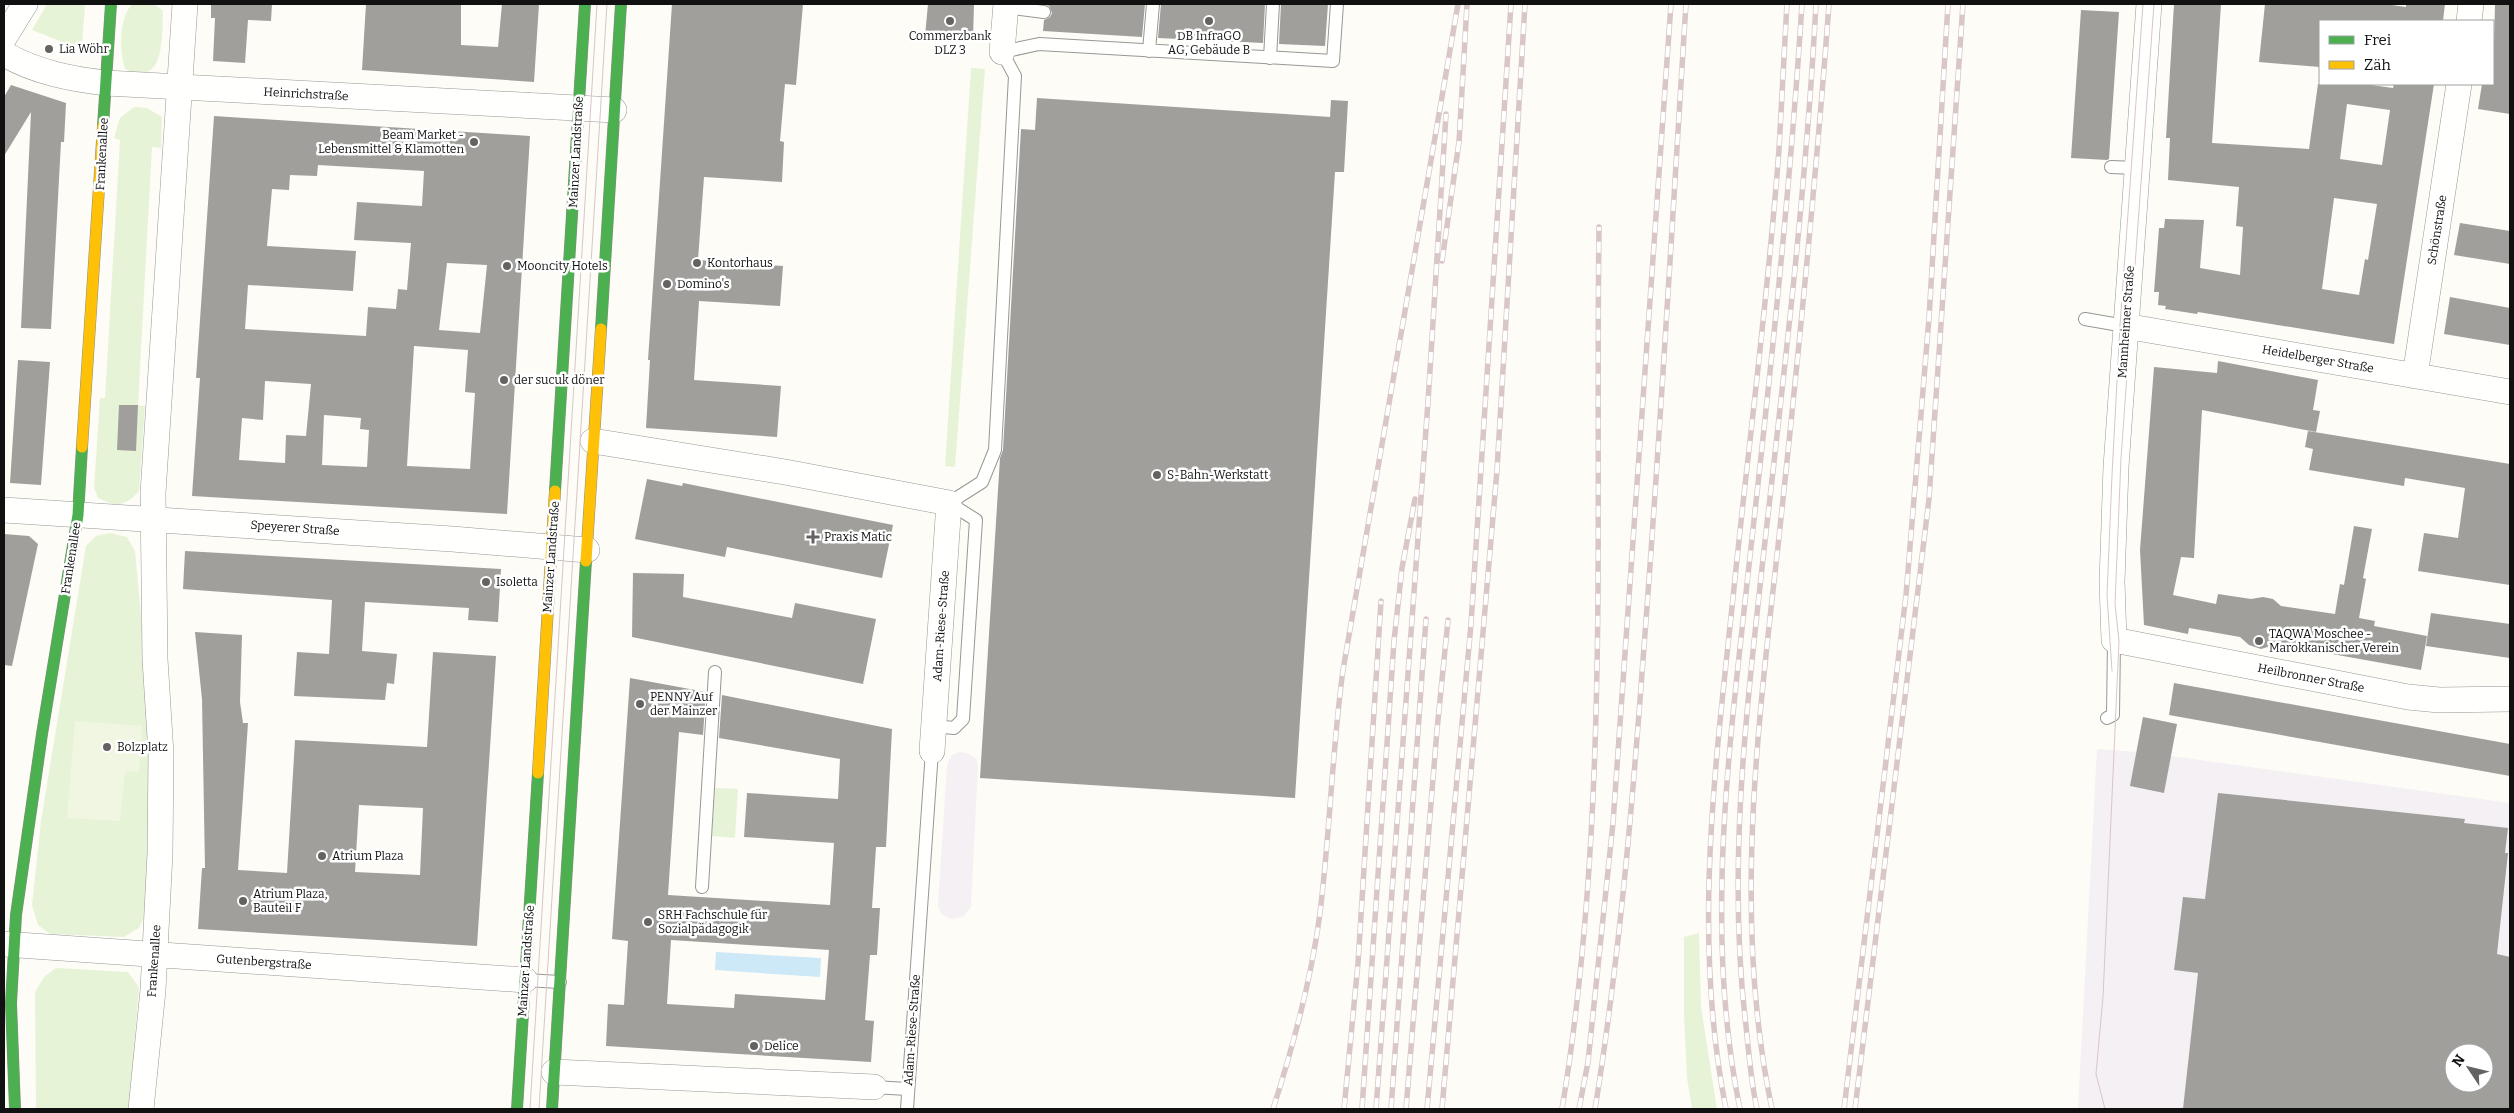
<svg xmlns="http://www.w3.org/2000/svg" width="2514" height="1113" viewBox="0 0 2514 1113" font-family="Bitter,serif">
  <rect width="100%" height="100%" fill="#fdfcf7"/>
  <path fill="#f5f0f3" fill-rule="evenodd" d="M2143,717L2177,724L2171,756L2510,803V1109H2078L2097,749L2136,752ZM2454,1053H2484V1083H2454Z
    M959,752L967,753L977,759L978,767L971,907L963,917L951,919L942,915L938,905L947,765L952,755Z"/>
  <path fill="#e7f3d7" d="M47,4H85L82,45H70L32,30Z
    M132,4H154L163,11C162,36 165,89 125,69C119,51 119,18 132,4Z
    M971,68L985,69L955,467L945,466Z
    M134,107L147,108L162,117L161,148L152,147L138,405L145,406L139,491C125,507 116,507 98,498L94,488L100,398H105L120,140L114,138L120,118Z
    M110,533L127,537L135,551L144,648L149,754L150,835L145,915L139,928L124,937L50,934L38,925L32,905L41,821L86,546L96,536Z
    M715,788L738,789L735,838L712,836Z
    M1699,933L1701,1007L1717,1109H1692L1687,1078L1684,1015V937Z
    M56,968L128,972L139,987L129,1109H36L35,992L44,977Z"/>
  <path fill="#f0f6e1" d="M75,721L142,726L139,772L125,771L120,821L67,818Z"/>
  <path fill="#cde8f7" d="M716,952L821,958L820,977L715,970Z"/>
  <path fill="#a19f9c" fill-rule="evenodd" d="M211,4H272L271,21L248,20L245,63L213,61L215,18H211Z
    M366,4H461V45L498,47L502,4H539L534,82L362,70Z
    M672,4H803L796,85L785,84L780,141L784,142L782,182L704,177L698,260L783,266L780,306L699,301L694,380L781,386L777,437L646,428L650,360H648Z
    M928,4H974L973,39L925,36Z
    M1045,4H1145L1142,37L1043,31L1044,20L1050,17L1052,13L1049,6Z
    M1161,4H1265L1263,43L1158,38Z
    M1281,4H1328L1325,46L1279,44Z
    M2174,4H2221L2212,143L2309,149L2318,84H2364L2393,88L2394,84H2434L2394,344L2198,312L2197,314L2165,309L2166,306L2158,305L2159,292H2154L2159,228H2164L2165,219L2204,220L2200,268L2240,275L2243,227L2236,226L2239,187L2168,180L2170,138H2166ZM2347,104L2390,110L2382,165L2340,159ZM2334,198L2377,204L2368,260L2365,259L2359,295L2322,289Z
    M2265,4H2385L2406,7V4H2445L2443,21H2320V67L2259,62Z
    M2495,4H2510V114L2478,109L2482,84H2493Z
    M2081,10L2119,12L2109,159L2107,160L2071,158Z
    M11,85L66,103L64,142H61L51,329L21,328L31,112L4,156V97Z
    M1037,98L1330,117L1331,100L1348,101L1344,172H1335L1295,798L980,778L1000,458L1003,450L1021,129L1035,130Z
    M214,116L530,136L507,514L192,496L200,378H196ZM318,165L424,171L422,206L357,202L354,240L411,243L407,290L398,289L396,309L368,307L366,336L245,329L248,285L353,291L356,251L267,246L272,189L289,190L290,175L317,176ZM447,263L487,265L480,333L439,330ZM414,346L468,350L465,392L475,393L470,469L407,466ZM265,381L311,384L306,436L286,435L285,463L239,460L242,418L263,420ZM324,415L361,418L360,429L369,430L367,467L322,465Z
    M2460,223L2510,231V264L2454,255Z
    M2450,297L2510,308V345L2444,334Z
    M18,360L50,362L41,485L10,483Z
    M2218,361L2318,380L2313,410L2320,411L2316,432L2202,410L2194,558L2181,557L2173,595L2216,604L2218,594L2251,599L2263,597L2273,599L2281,606L2335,614L2340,584L2344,585L2354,526L2372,529L2363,578L2366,579L2359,618L2375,621L2374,626L2427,636L2421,670L2277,644L2261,649L2249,645L2240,637L2189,628L2188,634L2144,625L2140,550L2154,367L2217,373Z
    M119,405H138L136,451L117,450Z
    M2308,431L2510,464V585L2418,571L2424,533L2458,538L2465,488L2405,478L2404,486L2309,470L2313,449L2305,447Z
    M647,479L682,486L683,483L893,525L882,578L727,547L725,557L635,539Z
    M4,534L29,536L38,544L12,666L4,665Z
    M185,551L501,569L498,622L468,620L469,608L365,602L362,651L397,654L394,684L387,683L385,700L294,696L297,652L329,654L332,600L183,589Z
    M633,573L684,574L683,597L792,618L795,603L876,619L863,684L632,637Z
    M2431,613L2510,624V658L2426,646Z
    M195,632L242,635L240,702L243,723H248L238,870L287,873L295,740L427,747L433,652L496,656L477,946L198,929L202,868H205L202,699ZM359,805L423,808L420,875L355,872Z
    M630,678L706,692L703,735L679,732L668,895L830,905L834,843L744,837L747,793L838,799L840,759L719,738L722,695L892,729L886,847H876L872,908H880L877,955H870L865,1020L874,1021L871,1062L606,1046L608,1004L624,1005L628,941L612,939ZM671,940L829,950L825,1000L735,994L734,1008L667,1004Z
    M2174,683L2510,744V776L2169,715Z
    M2143,717L2177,724L2164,793L2130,786Z
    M2218,793L2465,819L2464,823L2508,828L2505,853H2508L2497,954L2510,957V1109H2183L2198,973L2174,970L2178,939L2183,897L2205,899ZM2454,1053H2484V1083H2454Z"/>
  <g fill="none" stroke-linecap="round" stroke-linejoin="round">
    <defs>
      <path id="lane" d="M1005,7L1044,12
        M1149,51L1153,4
        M1270,58L1273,4
        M2111,167L2137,168
        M2085,319L2125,326
        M2107,718L2113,715L2114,640
        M934,726L954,728L963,719L976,520L949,503L982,482L995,450L1015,76L1002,52L1039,44L1333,61L1337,4
        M702,887L715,672
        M525,980L560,982
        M874,1087L907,1089
        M907,1109L932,751"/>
      <path id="street" d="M2149,4L2116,467L2112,582L2114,640L2408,697L2439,700L2510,699
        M2469,21L2471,4
        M4,38L25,4
        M1002,52L1006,4
        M4,54C36,72 70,79 106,83L614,110
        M2125,326L2510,392
        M2415,376L2459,84
        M593,441L785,472L949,503L932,751
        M4,510L452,539L587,550
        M4,944L525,980
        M554,1072L874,1087
        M141,1109L153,990L160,853L161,754L155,659L153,493L185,4"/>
      <path id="fast" d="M103,126L111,4
        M601,329L621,4
        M555,491L585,4
        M15,1109L11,1003L16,915L42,734L78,515L82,447
        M517,1109L538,773
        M552,1109L586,561"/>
      <path id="slow" d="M82,447L103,126
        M586,561L601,329
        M538,773L555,491"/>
    </defs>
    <use href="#lane" stroke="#979795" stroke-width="14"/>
    <use href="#street" stroke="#979795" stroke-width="26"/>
    <use href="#fast" stroke="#8e8d8b" stroke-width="12"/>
    <use href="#slow" stroke="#8e8d8b" stroke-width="12"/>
    <use href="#lane" stroke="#fffffe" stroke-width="12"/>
    <use href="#street" stroke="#fffffe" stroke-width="25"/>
    <use href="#fast" stroke="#4caf50" stroke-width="11"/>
    <use href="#slow" stroke="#ffc107" stroke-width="11"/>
    <path stroke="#d9c6c7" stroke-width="1" d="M2112,671L2107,595L2112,475L2120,325L2143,4
      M530,1109L597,4
      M539,1109L607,4
      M2105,1109L2096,1074L2103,997L2119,641L2115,604L2121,458L2154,4"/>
    <defs>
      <path id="rail" d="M1442,261L1459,142L1467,4
        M1273,1109C1292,1050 1312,975 1320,913C1330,832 1332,751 1343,670L1458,4
        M1344,1109L1358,963L1381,601
        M1362,1109L1394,641L1402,568L1415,499
        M1376,1109L1428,402L1446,114
        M1391,1109L1426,619
        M1406,1109L1437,730L1448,620
        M1427,1109L1471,624L1511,4
        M1442,1109L1497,470L1525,4
        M1562,1109C1610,821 1595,518 1599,227
        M1579,1109L1588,1062L1613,823L1671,4
        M1595,1109C1619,961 1632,810 1643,660C1660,442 1672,223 1686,4
        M1726,1109C1692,938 1715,770 1733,598C1748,448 1768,299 1779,149C1782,100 1784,52 1787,4
        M1740,1109C1703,930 1730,744 1749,565C1770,378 1790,191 1802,4
        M1757,1109C1751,1082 1749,1054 1746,1026C1727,870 1746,715 1763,559C1784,374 1806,190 1816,4
        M1772,1109C1732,920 1758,727 1779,537C1798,359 1816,182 1829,4
        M1844,1109L1906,595L1929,318L1948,4
        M1855,1109L1929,499L1963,4"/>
    </defs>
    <use href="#rail" stroke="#d9c6c7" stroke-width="5.5"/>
    <use href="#rail" stroke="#fff" stroke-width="4" stroke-dasharray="11" stroke-linecap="butt"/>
  </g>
  <g fill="#646362" stroke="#fff" stroke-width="2">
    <circle cx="950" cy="21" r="5"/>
    <circle cx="1209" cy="21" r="5"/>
    <circle cx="49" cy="49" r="5"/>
    <circle cx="474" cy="142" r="5"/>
    <circle cx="697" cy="263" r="5"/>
    <circle cx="507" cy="266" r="5"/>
    <circle cx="667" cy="284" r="5"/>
    <circle cx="504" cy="380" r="5"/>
    <circle cx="1157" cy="475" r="5"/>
    <path d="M810.5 529.5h5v5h5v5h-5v5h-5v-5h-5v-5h5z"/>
    <circle cx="486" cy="582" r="5"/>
    <circle cx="2259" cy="641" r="5"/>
    <circle cx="640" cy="704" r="5"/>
    <circle cx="107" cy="747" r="5"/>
    <circle cx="322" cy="856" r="5"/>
    <circle cx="243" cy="901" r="5"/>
    <circle cx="648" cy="922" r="5"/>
    <circle cx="754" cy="1046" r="5"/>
  </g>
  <g text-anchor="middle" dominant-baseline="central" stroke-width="5" stroke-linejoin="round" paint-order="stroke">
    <g font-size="12" fill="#111" stroke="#fff" text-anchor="start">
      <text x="950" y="36" text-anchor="middle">Commerzbank<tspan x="950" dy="14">DLZ 3</tspan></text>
      <text x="1209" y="36" text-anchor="middle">DB InfraGO<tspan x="1209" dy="14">AG, Gebäude B</tspan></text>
      <text x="59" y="49">Lia Wöhr</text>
      <text x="464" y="135" text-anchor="end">Beam Market -<tspan x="464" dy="14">Lebensmittel &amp; Klamotten</tspan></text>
      <text x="707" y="263">Kontorhaus</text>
      <text x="517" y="266">Mooncity Hotels</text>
      <text x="677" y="284">Domino's</text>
      <text x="514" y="380">der sucuk döner</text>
      <text x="1167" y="475">S-Bahn-Werkstatt</text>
      <text x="824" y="537">Praxis Matic</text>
      <text x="496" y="582">Isoletta</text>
      <text x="2269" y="634">TAQWA Moschee -<tspan x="2269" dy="14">Marokkanischer Verein</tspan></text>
      <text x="650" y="697">PENNY Auf<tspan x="650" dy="14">der Mainzer</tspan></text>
      <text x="117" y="747">Bolzplatz</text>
      <text x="332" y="856">Atrium Plaza</text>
      <text x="253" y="894">Atrium Plaza,<tspan x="253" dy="14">Bauteil F</tspan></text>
      <text x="658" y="915">SRH Fachschule für<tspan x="658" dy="14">Sozialpädagogik</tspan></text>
      <text x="764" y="1046">Delice</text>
    </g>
    <g font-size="12" fill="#111" stroke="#fff">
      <text transform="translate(306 94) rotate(3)">Heinrichstraße</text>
      <text transform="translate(576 152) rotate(-87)">Mainzer Landstraße</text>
      <text transform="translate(102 154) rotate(-87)">Frankenallee</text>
      <text transform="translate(2437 230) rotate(-81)">Schönstraße</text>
      <text transform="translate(2126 322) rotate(-86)">Mannheimer Straße</text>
      <text transform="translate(2318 359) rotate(10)">Heidelberger Straße</text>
      <text transform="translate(295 528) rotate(4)">Speyerer Straße</text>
      <text transform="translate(551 557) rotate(-86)">Mainzer Landstraße</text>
      <text transform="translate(71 558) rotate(-81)">Frankenallee</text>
      <text transform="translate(941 626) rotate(-86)">Adam-Riese-Straße</text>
      <text transform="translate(2311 678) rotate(11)">Heilbronner Straße</text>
      <text transform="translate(154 961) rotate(-86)">Frankenallee</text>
      <text transform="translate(526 961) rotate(-86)">Mainzer Landstraße</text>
      <text transform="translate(264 962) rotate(4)">Gutenbergstraße</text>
      <text transform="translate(912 1030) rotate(-86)">Adam-Riese-Straße</text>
    </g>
  </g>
  <rect width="2514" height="1113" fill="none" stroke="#111111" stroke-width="10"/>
  <rect x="2319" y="20" width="175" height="65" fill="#ffffff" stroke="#a0a0a0"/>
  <rect x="2329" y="36" width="25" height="8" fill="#4caf50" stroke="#a0a0a0"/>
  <text x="2364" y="45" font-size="15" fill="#111111">Frei</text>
  <rect x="2329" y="61" width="25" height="8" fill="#ffc107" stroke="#a0a0a0"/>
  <text x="2364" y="70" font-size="15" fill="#111111">Zäh</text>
  <g transform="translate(2469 1068) rotate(305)"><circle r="24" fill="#ffffff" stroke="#a0a0a0"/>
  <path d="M0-4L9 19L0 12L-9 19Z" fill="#646362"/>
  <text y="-8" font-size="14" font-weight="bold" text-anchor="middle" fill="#111111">N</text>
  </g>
</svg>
